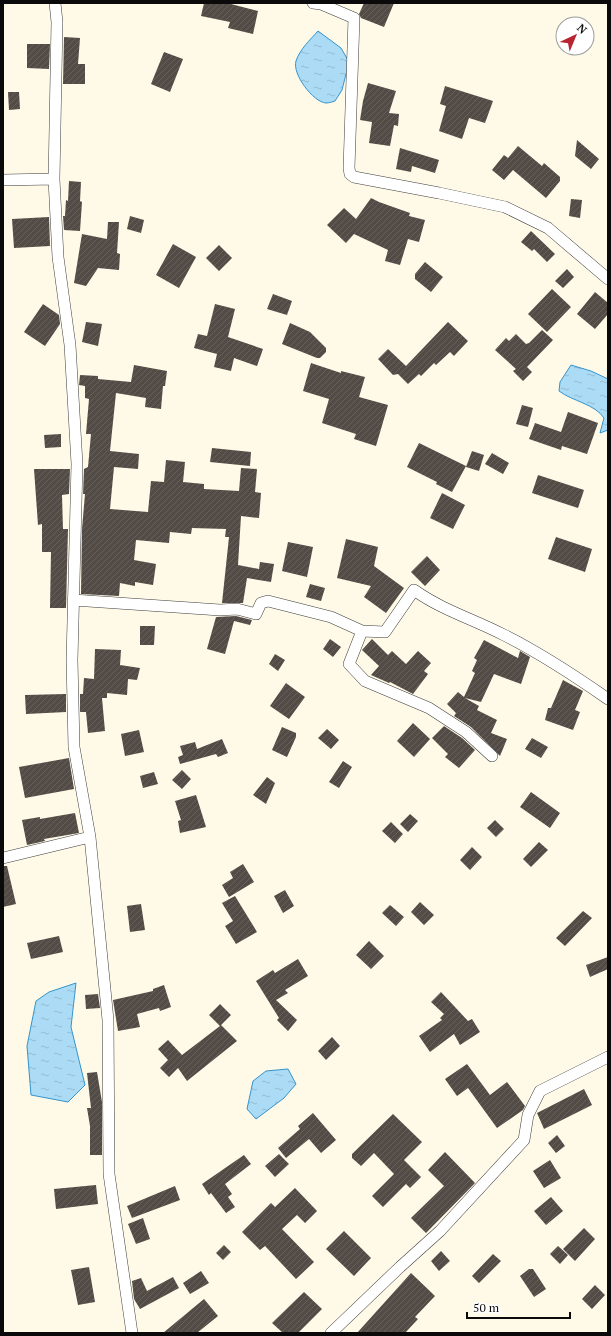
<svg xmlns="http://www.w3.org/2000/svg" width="611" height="1336" viewBox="0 0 611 1336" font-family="'PT Serif',serif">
  <defs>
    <pattern id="water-ripples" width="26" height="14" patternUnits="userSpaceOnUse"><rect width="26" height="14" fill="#acdcf5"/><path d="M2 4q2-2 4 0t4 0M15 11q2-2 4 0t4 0" fill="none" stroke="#93bbd1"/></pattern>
    <pattern id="building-hatch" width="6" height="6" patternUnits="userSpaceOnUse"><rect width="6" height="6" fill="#524b46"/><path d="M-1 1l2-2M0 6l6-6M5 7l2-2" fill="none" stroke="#66605c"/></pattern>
  </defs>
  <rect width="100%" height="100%" fill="#fff9e7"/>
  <path fill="url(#water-ripples)" stroke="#3494cc" d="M318,31L341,48L349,62L342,90L335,101C332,102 329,103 326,103C313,102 292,74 296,61C300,49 310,40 318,31Z
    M571,365L591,371L608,379V430L600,433L604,418C595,404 572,401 559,391L560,382Z
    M76,983L71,1027L85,1085L68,1102L31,1095L27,1046L36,1001L49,992Z
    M288,1069L296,1084L284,1098L256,1119L247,1109L253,1081L266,1071Z"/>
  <path fill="url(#building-hatch)" d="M204,3H227L258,11L253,34L228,28L230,22L201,16Z
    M364,3H394L384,27L361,18L359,14Z
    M64,37L80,38L78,64H85V84H63Z
    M27,44H50L49,69L27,68Z
    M164,52L183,59L170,92L151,84Z
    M368,83L396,91L389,113L399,114L398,126L394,125L390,146L369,143L372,122L360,120L363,101Z
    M445,86L493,101L485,123L469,118L462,139L439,131L446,106L440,104Z
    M8,92H19L20,109L9,110Z
    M577,140L599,159L591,169L575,156Z
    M518,146L542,166L544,163L560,177V181L546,198L513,170L504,180L492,170L504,155L508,158Z
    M400,148L439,160L435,173L412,166L411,172L396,169Z
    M69,181L81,182L80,201L82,202L80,231L64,230L63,216H65L66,200L68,201Z
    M371,198L379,202L410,213L409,216L425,220L419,242L408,239L400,265L385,261L388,250L354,234L346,243L327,225L344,208L356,219Z
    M571,199L582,200L580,218L569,216Z
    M130,216L144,220L141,233L127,229Z
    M49,217L50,246L14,248L12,219Z
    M108,222H119L117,253L120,254L119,270L98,268L86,286L74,283L82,234L107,239Z
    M531,231L555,254L547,262L534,249L532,251L521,242Z
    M173,244L196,257L179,288L156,275Z
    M219,245L232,258L219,271L206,258Z
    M425,262L443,277L431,292L415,279V274Z
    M567,269L574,277L563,288L555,281Z
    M552,289L571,307L547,332L528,314Z
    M595,292L608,303V314L595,329L577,314Z
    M273,294L292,301L287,315L267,309Z
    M43,304L59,315L60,324L45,346L24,332Z
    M215,304L235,309L228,337L263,349L257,366L234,358L231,371L214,367L217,354L194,348L198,334L207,336Z
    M86,322L102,324L98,346L82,342Z
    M448,322L468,341L454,356L450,352L436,365L434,363L421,376L419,374L408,384L398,374L393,375L378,359L388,349L406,366Z
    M290,323L310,332L326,348V352L320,358H317L282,344Z
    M542,330L553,340L527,367L532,372L523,381L513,371L516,369L495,350L506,338L509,341L516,334L526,344L529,343Z
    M311,363L341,373V371L365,377L359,397L388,405L376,446L354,439L356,434L322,423L329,399L303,391Z
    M134,365L167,371L165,386H163L161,409L145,407L146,398L116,393L110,451L139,454L138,469L114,467L110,509L148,512L151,481L164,482L166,460L185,462L183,482L204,484V489L239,491L241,468L257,469L255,492L261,493L259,518L241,516L238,565L259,569L260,562L274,564L271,582L247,578L243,603H222L229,537H225L226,529L192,528L191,534L170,532L169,543L136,540L134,560L156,564L153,585L135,582V586L120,583L119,596L81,594L82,529L85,494H83L84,469L88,467L91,434H86L89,399L85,398V386L79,385L80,375L98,376V379L131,382Z
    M522,405L533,408L528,427L516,424Z
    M568,412L598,423L587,454L562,446L561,450L529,439L535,423L561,432Z
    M61,434V447L45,448L44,435Z
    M419,443L466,466L452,492L436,484L437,482L407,467Z
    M212,448L251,452L250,466L210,462Z
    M472,451L484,455L479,471L466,467Z
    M492,453L509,463L503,474L485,464Z
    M34,469H70L69,494L62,495L63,529H68L66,608H50L51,552H42V524L38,525Z
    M538,475L584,490L578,508L532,493Z
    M442,493L465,505L453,529L430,518Z
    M556,537L592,549L585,572L548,559Z
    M346,539L378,547L374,566L404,588L386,613L364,597L371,586L337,578Z
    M288,542L313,547L307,577L282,571Z
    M427,556L440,570L425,586L411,572Z
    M310,584L325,588L321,601L306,597Z
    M236,616L252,620L250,625L234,621L225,654L207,649L216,617Z
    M140,626H155L154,645H140Z
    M330,639L341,647L333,657L323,649Z
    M372,639L388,655L392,651L406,664L418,651L431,663L424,671L428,674L413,694L390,682L389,683L371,675L379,666L362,650Z
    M484,640L518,658L520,651L530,657L521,684L494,674L481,702L465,698L479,706L477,710L497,720L491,733L507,739L500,756L471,727L454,716L456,713L447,704L458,692L464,697L475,673L472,671L477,660L474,658Z
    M95,649L121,650L120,665L140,668L137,680L128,679L127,695L107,693V698H102L105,731L88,733L86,712H80V694H83L84,678L94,679Z
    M275,654L285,660L278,671L269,664Z
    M563,680L583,691L575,710L580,712L573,730L545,720L548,708H551Z
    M286,683L305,697L289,719L270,706Z
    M66,694V712L26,714L25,695Z
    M413,723L430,739L414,757L397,741Z
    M444,726L462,738L475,750L459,768L445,757L448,754L432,738Z
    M282,727L296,733V737L287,757L272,750Z
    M327,729L339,740L331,749L318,738Z
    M139,730L144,752L125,756L121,734Z
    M532,738L548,747L541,758L525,749Z
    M222,739L228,753L218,757L216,754L180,764L178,757L183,755L180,746L195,742L197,749Z
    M69,758L74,789L25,798L19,767Z
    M343,761L352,767L339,788L329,782Z
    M182,770L191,779L182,789L172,780Z
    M154,772L158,784L143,788L140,776Z
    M267,777L275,783L266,804L253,795Z
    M531,792L560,813L550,828L520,807Z
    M196,795L206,827L180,833L178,821L181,820L175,801Z
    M75,813L79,833L44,839L45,841L27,845L22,820L40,817V819Z
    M410,814L418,821L408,832L400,824Z
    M495,820L504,829L496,837L487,828Z
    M391,822L403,834L395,843L382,831Z
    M539,842L548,850L531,867L523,859Z
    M472,847L482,857L470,870L460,860Z
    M243,864L254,882L229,897L222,885L233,878L230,872Z
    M3,866H7L16,904L3,907Z
    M285,890L294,906L283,913L274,896Z
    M235,896L257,932L236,944L225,926L233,921L222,903Z
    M420,902L434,915L424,925L411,912Z
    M141,904L145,930L130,932L127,906Z
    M390,905L404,917L396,926L382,913Z
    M583,911L592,918L565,946L556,938Z
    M59,936L63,952L31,959L27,943Z
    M369,941L384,956L371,969L356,955Z
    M608,957V969L590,977L586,965Z
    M298,959L308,976L285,990L288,993L276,1000L297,1020L288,1031L277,1020L279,1018L256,981L273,970L275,973Z
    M164,985L171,1007L160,1011L159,1008L137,1014L140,1027L118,1031L113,1000L153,991V989Z
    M441,992L468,1021L472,1019L480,1032L460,1045L454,1034L430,1052L419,1036L442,1020L440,1018L444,1014L431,1002Z
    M98,994L100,1008L86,1009L85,995Z
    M220,1004L231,1015L221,1025L237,1041L187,1081L178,1068L169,1077L160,1068L168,1060L158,1049L168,1040L182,1055L220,1026L209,1015Z
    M332,1037L340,1046L326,1060L318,1051Z
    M467,1064L490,1095L507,1082L525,1106L523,1110L497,1128L468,1088L457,1096L445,1079Z
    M97,1072L102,1102V1155H90V1126L87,1108H91L87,1073Z
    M584,1089L592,1105L544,1129L537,1113Z
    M313,1113L336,1140L321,1153L309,1139L286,1158L278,1148L300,1129L298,1126Z
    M393,1114L422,1142L404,1160L421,1177L410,1188L406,1184L383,1207L372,1196L394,1174L374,1153L361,1166L352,1158V1154Z
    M557,1135L565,1146L556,1153L548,1143Z
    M445,1152L475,1183L426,1233L411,1218L444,1186L428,1170Z
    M279,1154L289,1164L275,1177L265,1166Z
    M244,1155L251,1164L225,1184L232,1194L228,1197L235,1207L226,1213L211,1193L209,1195L202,1184Z
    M550,1160L561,1178L544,1188L533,1171Z
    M96,1185L98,1204L56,1209L54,1189Z
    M175,1186L180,1200L132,1218L127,1206Z
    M295,1188L317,1211L305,1223L297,1215L282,1229L314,1262L296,1279L265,1246L260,1250L242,1232L271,1203L275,1207Z
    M551,1197L563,1211L546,1225L534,1211Z
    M143,1218L150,1239L136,1244L128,1224Z
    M584,1228L595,1239L575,1261L563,1249Z
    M344,1231L371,1258L354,1276L326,1249Z
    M224,1245L231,1252L223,1260L216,1253Z
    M558,1246L568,1255L560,1264L550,1254Z
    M441,1251L450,1261L439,1271L431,1261Z
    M493,1254L501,1261L479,1283L472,1276Z
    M89,1267L95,1302L78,1305L71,1270Z
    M529,1269H533L546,1289L534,1297L520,1276Z
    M201,1271L209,1283L190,1294L183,1283Z
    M411,1273L435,1296L415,1317L418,1319L405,1333H357Z
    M173,1277L179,1288L140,1309L134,1299L132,1281L141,1278L147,1291Z
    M595,1285L605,1295L592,1309L582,1299Z
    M304,1292L322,1309L298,1333H283L272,1323Z
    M204,1299L218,1316L197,1333H163Z"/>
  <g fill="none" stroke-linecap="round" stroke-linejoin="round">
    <defs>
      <path id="street" d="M55,3L57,22L54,179L58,257L70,345L77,464L72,660L74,747L90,837L108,1020L109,1174L132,1333
        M313,3L321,4L354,18L349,168L350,174L354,177L439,193L505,207L548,228L608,279
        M3,180L54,179
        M73,600L220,610L237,609L256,614L261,603L268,601L331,617L362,631L385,632L414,590C442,610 473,619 504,635C540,653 575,676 608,699
        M362,631L349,664L365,681L429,708L466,732L492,756
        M3,858L90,837
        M331,1333L400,1267L440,1231L524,1140L528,1115L540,1091L608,1057"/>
    </defs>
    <use href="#street" stroke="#3d3d3d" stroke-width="12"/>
    <use href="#street" stroke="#fff" stroke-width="11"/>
  </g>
  <rect width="611" height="1336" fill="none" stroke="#0a0a0a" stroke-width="8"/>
  <g transform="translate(575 36) rotate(44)"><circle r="19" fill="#ffffff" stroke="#9d9d9d"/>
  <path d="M0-3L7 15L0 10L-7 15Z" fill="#b82430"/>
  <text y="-6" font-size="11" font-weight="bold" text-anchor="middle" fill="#0a0a0a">N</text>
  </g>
  <path d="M467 1312v6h103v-6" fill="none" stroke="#0a0a0a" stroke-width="2"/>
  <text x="473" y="1312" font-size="12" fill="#0a0a0a" stroke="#ffffff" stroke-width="3" paint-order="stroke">50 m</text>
</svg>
